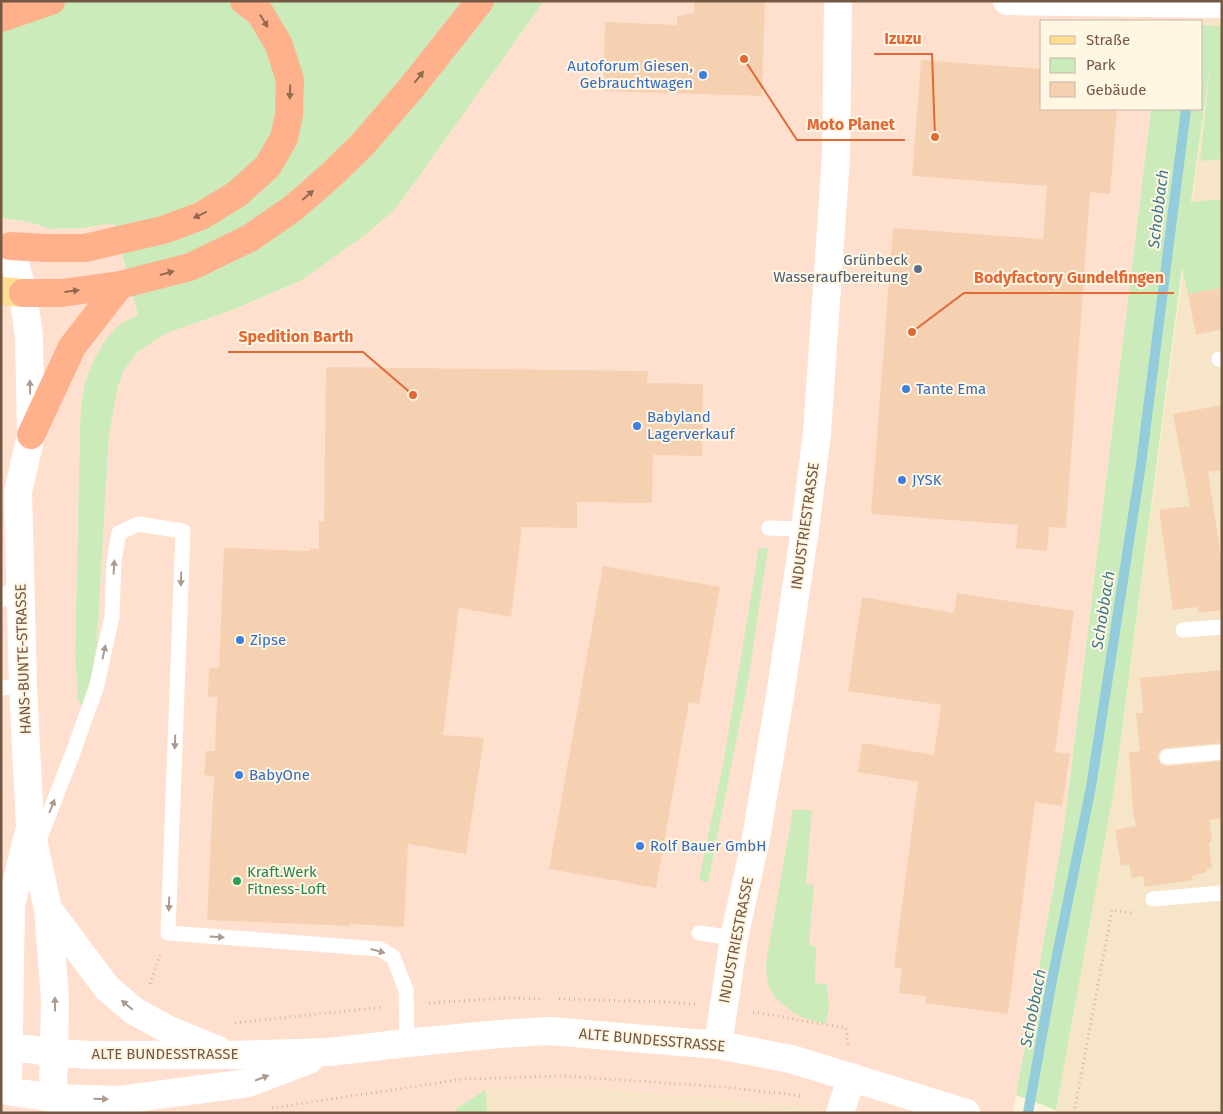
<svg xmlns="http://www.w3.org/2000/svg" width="1223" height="1114" viewBox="0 0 1223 1114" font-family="'Fira Sans',sans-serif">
  <rect width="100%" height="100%" fill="#fef3dc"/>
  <path fill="#f7e5ca" d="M1207,1H1222V1113H1055L1115,784L1215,27L1203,25Z
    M486,1089H610L811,1108L837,1113H487Z"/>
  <path fill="#ffe0cf" d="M544,1H1207L1203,25H1202V21H1042V109H1151L1064,828L1016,1095L1013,1113H837L811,1108L610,1089H486L457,1109L456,1113H1V218L30,222L49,229L83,228L114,223L138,315L122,324L99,350L90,369L83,392L80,425L75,654L78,700L86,710L97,643L109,435L118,386L125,368L139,351L167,333L230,311L302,280L397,207Z"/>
  <path fill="#cbecba" d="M1,1H544L397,207L368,233L302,280L230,311L167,333L139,351L125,368L118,386L109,435L97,643L85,711L78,700L75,655L80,425C81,415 81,404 83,394C87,369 102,339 121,324C126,320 133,318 138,315L114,223L83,228L49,229L30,222L1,218Z
    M1202,25L1222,26V159L1200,161L1211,58L1191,202L1222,199V288L1188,294L1182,268L1115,784L1056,1110L1016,1095L1064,828L1151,109H1202Z
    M759,548H768L748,682L708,883L699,880L724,759Z
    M793,810H812L806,884L814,885L809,945L816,947L815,983L827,984L829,1008L825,1024C818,1022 809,1020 802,1017C795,1014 779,1002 774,996C767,987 766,973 766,962Z
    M486,1089L487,1113H456V1109Z"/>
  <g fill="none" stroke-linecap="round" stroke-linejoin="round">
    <path stroke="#95ccdc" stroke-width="10" d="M1028,1113L1052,980L1091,787L1141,464L1186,109"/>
  </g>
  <path fill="#f6d1b1" d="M694,1H765L762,96L603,91L605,22L677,25V16L694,13Z
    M921,60L1042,69V109H1117L1110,194L1090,192L1066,528L1049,527L1047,551L1016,548L1018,525L871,514L893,228L1043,239L1047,186L912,176Z
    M1222,288V329L1196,335L1188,294Z
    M326,367L648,371L647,383L703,384L702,456L653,455L652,503L577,502V528L522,527L511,617L459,608L443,735L484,738L466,854L408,844L404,927L350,924V926L207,920L214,776L204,775L206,751H215L217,696L208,697L209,668L219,667L224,548L310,551V548L319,549V521H324Z
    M1222,405V470L1208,472L1222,563V610L1198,613L1197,607L1173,610L1159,510L1190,506L1173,414Z
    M603,566L720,587L699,704L689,702L656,888L549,869Z
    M957,593L1074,611L1055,752L1070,754L1062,806L1035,802L1008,1014L925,1003L926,996L899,993L902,968L894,967L918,782L858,772L862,743L934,755L941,705L848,691L862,597L954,613Z
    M1222,670V743L1166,748L1161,750L1159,753L1158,757L1160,763L1163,765L1167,766L1222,761V818L1209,820L1212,840L1209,843L1212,868L1207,869V872L1191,876L1193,880L1144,887L1143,876L1132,878L1129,864L1121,866L1115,830L1136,826L1133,814L1129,752L1140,751L1136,713H1143L1140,678Z"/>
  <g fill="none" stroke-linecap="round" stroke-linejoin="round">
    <path stroke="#dab495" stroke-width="3" stroke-dasharray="1 4" stroke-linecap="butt" d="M150,984L160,955
      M559,999L666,1002L695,1004
      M429,1003L508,998L543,999
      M753,1012L846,1028L848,1045
      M235,1023L383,1007
      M272,1108L464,1079L565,1076L724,1087L803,1096
      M1074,1113L1112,910L1134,913"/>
    <path stroke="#fff" stroke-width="15" d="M1219,359H1222
      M769,528L805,529
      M1,600L20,582
      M1183,630L1222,627
      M1,688L23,686
      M1167,757L1222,752
      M37,845L74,750L97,685L112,616L114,560L119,533L138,524L183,531L168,933L380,949L393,957L406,990L407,1043
      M1153,899L1222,893
      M699,933L734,938"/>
    <path stroke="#fff" stroke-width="28" d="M1007,1L1222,4
      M840,1113L852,1077"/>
    <path stroke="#fff" stroke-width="28" d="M10,246L23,293L29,337L31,435L18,492L23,686L30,826L48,909L55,999L53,1098
      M48,909L107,988L134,1011L169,1030L218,1050
      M1,1045L55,1053L91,1055H231L329,1052L407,1043L499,1034L549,1031L718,1045L791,1059L966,1113
      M718,1045L734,938L756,838L780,696L805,529L817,433L836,156L838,1
      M1,1090L53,1098L119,1100L248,1083L309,1060
      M8,1091L11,905L28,835"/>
    <path stroke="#ffdd92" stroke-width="28" d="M1,291L23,293"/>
    <path stroke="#ffb18c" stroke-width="28" d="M1,18L51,1
      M10,246L46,248H85L163,230L201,216L237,194L268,166L284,138L289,115L290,80L279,45L260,13L244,1
      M23,293H61L120,285L190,267L250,238L292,209L330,176L362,145L412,87L480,1
      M31,435L72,347L120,285"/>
  </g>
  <defs><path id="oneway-solid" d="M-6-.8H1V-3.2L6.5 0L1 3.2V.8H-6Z" transform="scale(1.25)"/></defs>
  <g fill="#916a52">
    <use href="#oneway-solid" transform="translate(264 21) rotate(58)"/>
    <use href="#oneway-solid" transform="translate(419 77) rotate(-52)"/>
    <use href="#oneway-solid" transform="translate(290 92) rotate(92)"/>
    <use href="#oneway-solid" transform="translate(308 195) rotate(-41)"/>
    <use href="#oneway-solid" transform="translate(200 215) rotate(154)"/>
    <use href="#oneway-solid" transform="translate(167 273) rotate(-15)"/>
    <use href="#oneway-solid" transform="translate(72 291) rotate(-7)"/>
  </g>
  <g fill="#ac9b8e">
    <use href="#oneway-solid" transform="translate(30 387) rotate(-91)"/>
    <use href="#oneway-solid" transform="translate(114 567) rotate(-87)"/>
    <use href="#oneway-solid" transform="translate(181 579) rotate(92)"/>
    <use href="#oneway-solid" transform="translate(104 652) rotate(-78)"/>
    <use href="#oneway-solid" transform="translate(175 742) rotate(92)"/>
    <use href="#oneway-solid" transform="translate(52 806) rotate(-69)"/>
    <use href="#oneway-solid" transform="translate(169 904) rotate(92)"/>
    <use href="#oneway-solid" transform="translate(217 937) rotate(4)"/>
    <use href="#oneway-solid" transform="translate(378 951) rotate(16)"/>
    <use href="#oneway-solid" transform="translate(55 1004) rotate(-91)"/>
    <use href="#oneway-solid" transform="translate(127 1005) rotate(-140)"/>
    <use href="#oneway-solid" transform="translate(262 1078) rotate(-21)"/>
    <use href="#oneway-solid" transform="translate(101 1099) rotate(2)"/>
  </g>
  <g fill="#3f7fe0" stroke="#fff6e4" stroke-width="2">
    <circle cx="703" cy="75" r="5"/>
    <circle cx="906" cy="389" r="5"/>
    <circle cx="637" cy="426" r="5"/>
    <circle cx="902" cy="480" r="5"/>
    <circle cx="240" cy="640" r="5"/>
    <circle cx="239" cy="775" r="5"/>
    <circle cx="640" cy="846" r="5"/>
  </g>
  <circle fill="#5c6f8a" stroke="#fff6e4" stroke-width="2" cx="918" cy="269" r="5"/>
  <circle fill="#2e9e5b" stroke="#fff6e4" stroke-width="2" cx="237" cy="881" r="5"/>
  <g text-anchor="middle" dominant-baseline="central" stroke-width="4" stroke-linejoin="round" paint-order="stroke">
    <g font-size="15" fill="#366cbe" stroke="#fff6e4" text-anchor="start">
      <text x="693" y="66" text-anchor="end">Autoforum Giesen,<tspan x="693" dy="17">Gebrauchtwagen</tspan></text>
      <text x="916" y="389">Tante Ema</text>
      <text x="647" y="417">Babyland<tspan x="647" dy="17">Lagerverkauf</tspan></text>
      <text x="912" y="480">JYSK</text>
      <text x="250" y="640">Zipse</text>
      <text x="249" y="775">BabyOne</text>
      <text x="650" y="846">Rolf Bauer GmbH</text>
    </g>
    <g font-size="15" fill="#4e5e75" stroke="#fff6e4" text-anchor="end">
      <text x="908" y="260">Grünbeck<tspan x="908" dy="17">Wasseraufbereitung</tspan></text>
    </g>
    <g font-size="15" fill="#755843" stroke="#fff6e4">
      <text transform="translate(805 526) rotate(-82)">INDUSTRIESTRASSE</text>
      <text transform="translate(23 659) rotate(-92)">HANS-BUNTE-STRASSE</text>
      <text transform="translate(736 940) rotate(-79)">INDUSTRIESTRASSE</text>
      <text transform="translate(652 1040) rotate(5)">ALTE BUNDESSTRASSE</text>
      <text x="165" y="1054">ALTE BUNDESSTRASSE</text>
    </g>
    <g font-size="15" fill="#27864d" stroke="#fff6e4" text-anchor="start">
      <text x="247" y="872">Kraft.Werk<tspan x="247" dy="17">Fitness-Loft</tspan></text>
    </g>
    <g font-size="16" font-style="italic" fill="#3b798b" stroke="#fff6e4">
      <text transform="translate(1158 209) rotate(-83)">Schobbach</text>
      <text transform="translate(1103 610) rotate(-81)">Schobbach</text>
      <text transform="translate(1033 1008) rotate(-79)">Schobbach</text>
    </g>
  </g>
  <path fill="none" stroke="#e26836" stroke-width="2" d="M935 137L932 54H874M744 59L797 140H905M912 332L964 293H1174M413 395L363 352H228"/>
  <g fill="#e26836" stroke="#fff6e4" stroke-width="2">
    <circle cx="935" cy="137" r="5"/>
    <circle cx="744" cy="59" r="5"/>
    <circle cx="912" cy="332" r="5"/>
    <circle cx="413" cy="395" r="5"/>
  </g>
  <g font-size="16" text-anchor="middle" font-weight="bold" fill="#e26836" stroke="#fff6e4" stroke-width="4" stroke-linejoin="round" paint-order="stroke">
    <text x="903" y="44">Izuzu</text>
    <text x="851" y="130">Moto Planet</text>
    <text x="1069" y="283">Bodyfactory Gundelfingen</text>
    <text x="296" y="342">Spedition Barth</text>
  </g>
  <rect width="1223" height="1114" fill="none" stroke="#755843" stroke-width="5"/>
  <rect x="1040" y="20" width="162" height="90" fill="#fff6e4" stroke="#c8b7a4"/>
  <rect x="1050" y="36" width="25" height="8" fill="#ffdd92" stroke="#c8b7a4"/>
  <text x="1086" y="45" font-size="15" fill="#755843">Straße</text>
  <rect x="1050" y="58" width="25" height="15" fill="#cbecba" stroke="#c8b7a4"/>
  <text x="1086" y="70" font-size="15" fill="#755843">Park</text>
  <rect x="1050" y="82" width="25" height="15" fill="#f6d1b1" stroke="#c8b7a4"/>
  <text x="1086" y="95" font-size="15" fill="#755843">Gebäude</text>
</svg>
